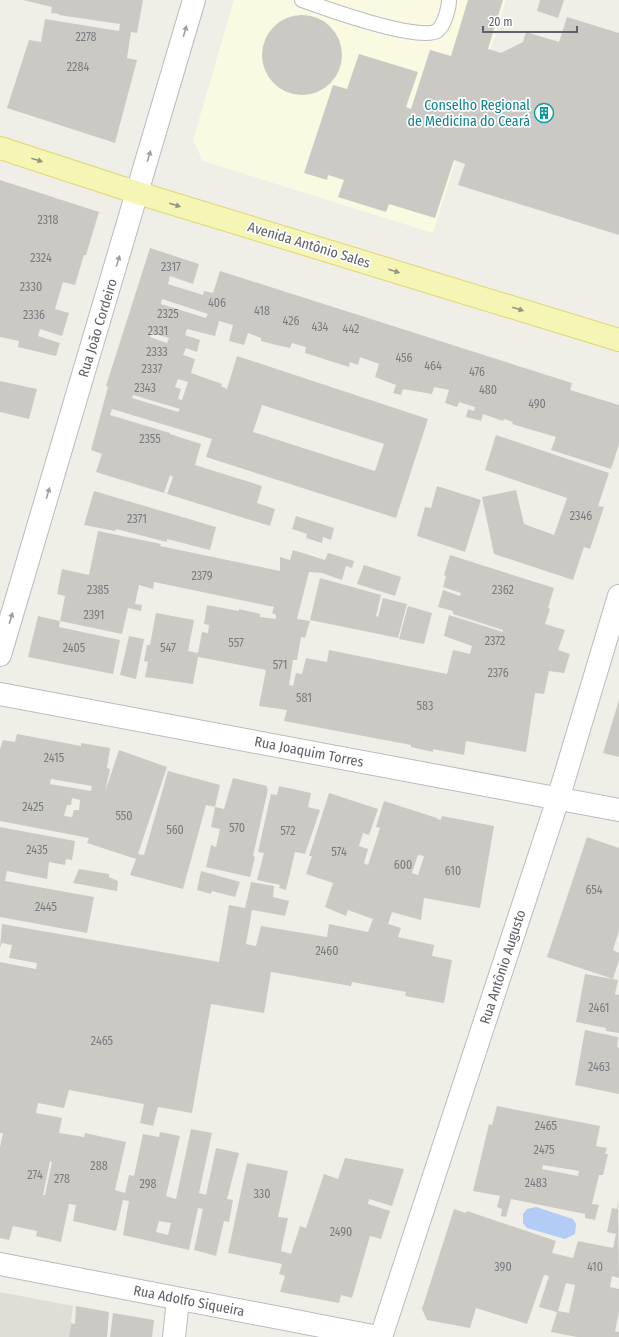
<svg xmlns="http://www.w3.org/2000/svg" width="619" height="1337" viewBox="0 0 619 1337" font-family="'Fira Sans Condensed',sans-serif">
  <rect width="100%" height="100%" fill="#efefe8"/>
  <path fill="#faf9e1" d="M234,0H506L433,233L203,161L193,140Z"/>
  <path fill="#dfded6" d="M0,1292L73,1306L69,1337H0Z"/>
  <path fill="#b2ccf5" d="M536,1207L573,1219L576,1224L575,1234L565,1239L527,1228L523,1223V1214L527,1209Z"/>
  <path fill="#cbc9c4" fill-rule="evenodd" d="M23,0H143L137,33L131,32L127,58L137,60L115,143L7,108L29,40L41,42L45,19L119,31L120,24L59,15V14L51,13L52,7Z
    M468,0H503L488,49L501,53L523,42L526,32L559,42L567,17L619,33V235L458,185L465,164L454,160L435,218L389,204L386,212L338,197L344,180L328,175L327,180L304,173L333,85L347,89L359,54L418,72L406,107L411,109L430,50L451,56Z
    M540,0H564L558,18L537,11Z
    M262 55a40 40 0 1 1 80 0a40 40 0 1 1-80 0Z
    M0,180L99,212L86,255H84L75,285L63,282L55,309L69,313L62,336L40,329L38,336L60,343L56,356L18,347L19,341L0,337Z
    M150,248L199,264L193,284L170,276L168,284L203,295L204,291L213,293L220,271L572,383L570,390L619,405V444L611,469L551,450L556,437L512,424L513,422L504,419L503,421L483,414L481,421L466,417L468,409L474,411L475,407L459,402L457,407L445,403L449,390L434,387L432,394L403,389L401,395L393,393L396,385L375,377L379,364L360,357L358,365L350,362L349,367L305,353L306,347L292,343L290,348L276,345L261,341V338L248,333L244,345L229,341L233,325L219,321L215,336L187,329L185,335L200,340L197,352L186,348L183,355L195,359L191,373L222,384L221,386L227,389L237,356L428,419L396,518L206,457L212,439L112,409L110,415L170,433V434L201,444L195,465L262,486L257,503L275,509L270,526L167,494L173,477L170,475L164,493L96,472L102,454L91,450L108,387L106,386ZM162,299L208,314L206,318L161,304ZM151,333L169,338L167,343L150,337ZM178,379L188,382L182,400L178,399L181,389L175,387ZM133,395L180,409L178,412L132,398ZM262,405L384,444L375,471L253,432Z
    M0,381L37,389L29,419L0,412Z
    M496,435L609,473L598,506L604,507L590,549L584,547L573,580L494,554L482,497L516,490L524,524L554,535L567,498L485,470Z
    M437,486L481,500L465,552L417,536L425,507L431,508Z
    M94,491L216,527L210,550L167,539V542L116,529L115,531L84,525Z
    M296,516L334,528L331,540L323,537L322,543L306,538L307,534L292,529Z
    M98,531L161,544L160,546L280,571V557L290,560L293,550L325,560L328,553L354,561L352,568L346,566L342,580L322,573L309,572L297,619L310,621L305,638L301,637L297,660H293L289,685L293,686L296,673L302,674L306,658L327,662L329,650L447,674L453,650L470,654L472,646L444,636L449,615L503,632V630L453,614V611L438,607L443,590L460,596L461,593L443,587L446,576L444,575L450,555L554,588L548,608L550,609L545,624L565,630L558,650L570,654L564,673L549,671L544,694L535,693L526,752L466,741L464,755L433,749V752L411,747V745L284,721L287,710L259,706L266,670L198,657L193,684L145,677L148,662L144,661L147,645H150L156,613L194,620L188,651L198,653L202,632L208,633L209,625L204,624L207,605L239,611V609L260,614V617L276,619V615L272,613L274,607L154,582L153,589L139,585L135,604L142,605L141,611L128,608L122,634L60,621L65,596L57,594L62,569L89,575Z
    M364,565L401,577L395,596L357,584Z
    M320,578L381,595L376,616L378,617L383,598L407,604L398,638L310,620Z
    M408,606L432,613L424,644L399,639Z
    M38,616L60,621L59,627L120,640L113,674L28,657Z
    M129,636L144,639L136,679L120,675Z
    M619,700V757L603,753Z
    M17,734L81,746V743L110,748L107,768L110,769L105,792L119,750L167,767L138,854L144,855L168,771L220,785L215,807L206,805L183,889L130,875L136,859L87,843L89,838L0,821V749L3,740L15,742ZM51,779L92,786L91,791L50,784ZM72,798L80,800L79,810H74L72,817L64,816L67,805H71Z
    M233,778L267,786L266,788L268,789L253,856L255,857L250,877L206,867L211,845L216,847L220,829L211,827L215,807L224,809Z
    M279,786L311,793L308,807L320,810L305,854L295,852L286,890L279,888L280,885L257,880L264,853L258,852L271,794L277,795Z
    M329,793L378,809L369,835L363,833L359,846L368,849L364,863L368,865L380,828L376,827L384,801L437,818V819L441,820L442,816L494,826L480,908L424,898L421,920L392,912L388,924L401,928L398,937L434,945L432,956L452,960L444,1003L405,996L406,992L352,982L351,986L271,972L264,1013L211,1004L192,1113L158,1107L153,1126L140,1123L144,1104L69,1090L64,1108L38,1103L36,1113L62,1118L59,1133L84,1137L85,1133L126,1142L115,1190L125,1193L129,1175L134,1176L143,1134L159,1137L160,1132L180,1136L166,1196L176,1199L191,1129L212,1133L199,1193L206,1195L216,1148L239,1153L227,1199L233,1200L229,1222L224,1221L216,1256L194,1250L203,1209L198,1208L189,1250L123,1235L129,1201L123,1200L116,1231L73,1221L76,1205L69,1204L61,1242L36,1236L37,1231L13,1226L9,1240L0,1238V1147L3,1133H0V962L36,969L37,963L9,958L12,945L2,943L0,948L2,924L219,962L229,905L245,908L251,882L274,886L273,897L289,901L285,916L252,910L246,944L256,946L261,926L327,937L329,924L368,932L373,919L348,910L346,916L325,907L333,883L306,874L312,856H309ZM418,855L424,856L418,875L412,873ZM50,1161L52,1162L45,1195H43ZM159,1221L171,1223L168,1235L156,1232Z
    M0,827L75,841L72,860L66,859L65,865L49,862L47,879L7,871L5,881L94,897L87,933L0,917Z
    M587,837L619,848V931L613,950L619,953V960L613,979L547,957Z
    M79,869L109,874V877L118,881L117,891L73,883Z
    M201,871L240,882L235,897L212,891L211,894L197,890Z
    M585,974L618,980L615,994L619,995V1033L606,1031V1028L576,1022Z
    M585,1030L618,1037L617,1047L619,1048V1094L575,1085Z
    M497,1106L600,1126L596,1146L607,1148L605,1154H608L603,1175H599L592,1204L599,1205L595,1220L585,1218V1214L511,1199L506,1217L501,1216L502,1209L497,1207L500,1196L473,1191L489,1124L492,1125ZM543,1165L579,1171L578,1176L542,1169Z
    M345,1158L404,1169L392,1206L369,1199L368,1204L390,1211L381,1239L370,1236L352,1298L341,1295L339,1303L280,1292L285,1276L279,1274L282,1264L228,1253L247,1163L288,1171L278,1217L288,1218L281,1251L291,1254L300,1226L306,1228L324,1174L338,1179Z
    M618,1202L619,1278L612,1276L610,1287L619,1289V1312L615,1331L619,1332V1337H577L551,1332L557,1312L539,1307L549,1276L544,1275L527,1324L476,1308L470,1328L427,1320L422,1309L454,1209L466,1213L467,1211L556,1241L552,1253L573,1258L578,1241L613,1248L616,1234L607,1232L612,1208L617,1209ZM566,1283L575,1285L569,1313L558,1311Z
    M76,1306L109,1312L107,1337H69L71,1323L75,1324Z
    M113,1313L154,1320L152,1337H110Z"/>
  <g fill="none" stroke-linecap="round" stroke-linejoin="round">
    <defs>
      <path id="service" d="M302,0C324,8 419,42 437,31C444,26 449,8 449,0"/>
      <path id="minor" d="M0,694L619,810
        M0,1264L378,1337
        M174,1337L178,1299"/>
      <path id="tertiary" d="M0,655L194,0
        M381,1337L558,799L619,596"/>
      <path id="primary" d="M0,148L138,193L619,340"/>
    </defs>
    <use href="#service" stroke="#b9bbbf" stroke-width="16"/>
    <use href="#minor" stroke="#b9bbbf" stroke-width="24"/>
    <use href="#tertiary" stroke="#b9bbbf" stroke-width="24"/>
    <use href="#primary" stroke="#e1d56f" stroke-width="24"/>
    <use href="#service" stroke="#fff" stroke-width="14"/>
    <use href="#minor" stroke="#fff" stroke-width="22"/>
    <use href="#tertiary" stroke="#fff" stroke-width="22"/>
    <use href="#primary" stroke="#f5f5b6" stroke-width="22"/>
  </g>
  <defs><path id="oneway-solid" d="M-6-.8H1V-3.2L6.5 0L1 3.2V.8H-6Z"/></defs>
  <g fill="#9fa0a3">
    <use href="#oneway-solid" transform="translate(185 31) rotate(-74)"/>
    <use href="#oneway-solid" transform="translate(149 156) rotate(-74)"/>
    <use href="#oneway-solid" transform="translate(118 261) rotate(-73)"/>
    <use href="#oneway-solid" transform="translate(48 493) rotate(-73)"/>
    <use href="#oneway-solid" transform="translate(11 618) rotate(-73)"/>
  </g>
  <g fill="#949582">
    <use href="#oneway-solid" transform="translate(37 160) rotate(18)"/>
    <use href="#oneway-solid" transform="translate(175 205) rotate(17)"/>
    <use href="#oneway-solid" transform="translate(394 271) rotate(17)"/>
    <use href="#oneway-solid" transform="translate(518 309) rotate(17)"/>
  </g>
  <defs>
    <symbol id="building-ring" viewBox="-11 -11 22 22"><circle r="9.5" fill="#fff" stroke="#0f9aa8" stroke-width="1.5"/><path d="M-4-6H4V6H1V3H-1V6H-4ZM-2.5-4.3h1.7v1.8h-1.7ZM.8-4.3h1.7v1.8H.8ZM-2.5-1h1.7V.8h-1.7ZM.8-1h1.7V.8H.8Z" fill="#0f9aa8"/></symbol>
  </defs>
  <g fill-rule="evenodd">
    <use href="#building-ring" x="533" y="102" width="22" height="22"/>
  </g>
  <g text-anchor="middle" dominant-baseline="central" stroke-width="3.5" stroke-linejoin="round" paint-order="stroke">
    <g font-size="12" fill="#7a7b7e">
      <text x="86" y="37">2278</text>
      <text x="78" y="67">2284</text>
      <text x="48" y="220">2318</text>
      <text x="41" y="258">2324</text>
      <text x="171" y="267">2317</text>
      <text x="31" y="287">2330</text>
      <text x="217" y="303">406</text>
      <text x="262" y="311">418</text>
      <text x="168" y="314">2325</text>
      <text x="34" y="315">2336</text>
      <text x="291" y="321">426</text>
      <text x="320" y="327">434</text>
      <text x="351" y="329">442</text>
      <text x="158" y="331">2331</text>
      <text x="157" y="352">2333</text>
      <text x="404" y="358">456</text>
      <text x="433" y="366">464</text>
      <text x="152" y="369">2337</text>
      <text x="477" y="372">476</text>
      <text x="145" y="388">2343</text>
      <text x="488" y="390">480</text>
      <text x="537" y="404">490</text>
      <text x="150" y="439">2355</text>
      <text x="581" y="516">2346</text>
      <text x="137" y="519">2371</text>
      <text x="202" y="576">2379</text>
      <text x="98" y="590">2385</text>
      <text x="503" y="590">2362</text>
      <text x="94" y="615">2391</text>
      <text x="495" y="641">2372</text>
      <text x="236" y="643">557</text>
      <text x="74" y="648">2405</text>
      <text x="168" y="648">547</text>
      <text x="280" y="665">571</text>
      <text x="498" y="673">2376</text>
      <text x="304" y="698">581</text>
      <text x="425" y="706">583</text>
      <text x="54" y="758">2415</text>
      <text x="33" y="807">2425</text>
      <text x="124" y="816">550</text>
      <text x="237" y="828">570</text>
      <text x="175" y="830">560</text>
      <text x="288" y="831">572</text>
      <text x="37" y="850">2435</text>
      <text x="339" y="852">574</text>
      <text x="403" y="865">600</text>
      <text x="453" y="871">610</text>
      <text x="594" y="890">654</text>
      <text x="46" y="907">2445</text>
      <text x="327" y="951">2460</text>
      <text x="599" y="1008">2461</text>
      <text x="102" y="1041">2465</text>
      <text x="599" y="1067">2463</text>
      <text x="546" y="1126">2465</text>
      <text x="544" y="1150">2475</text>
      <text x="99" y="1166">288</text>
      <text x="35" y="1175">274</text>
      <text x="62" y="1179">278</text>
      <text x="536" y="1183">2483</text>
      <text x="148" y="1184">298</text>
      <text x="262" y="1194">330</text>
      <text x="341" y="1232">2490</text>
      <text x="503" y="1267">390</text>
      <text x="595" y="1267">410</text>
    </g>
    <g font-size="14" fill="#0d838f" stroke="#fff" text-anchor="end">
      <text x="530" y="105">Conselho Regional<tspan x="530" dy="16">de Medicina do Ceará</tspan></text>
    </g>
    <g font-size="14" fill="#5f6166" stroke="#fff">
      <text transform="translate(309 245) rotate(17)">Avenida Antônio Sales</text>
      <text transform="translate(98 328) rotate(-73)">Rua João Cordeiro</text>
      <text transform="translate(309 752) rotate(11)">Rua Joaquim Torres</text>
      <text transform="translate(503 967) rotate(-72)">Rua Antônio Augusto</text>
      <text transform="translate(189 1301) rotate(11)">Rua Adolfo Siqueira</text>
    </g>
  </g>
  <path d="M483 26v6h94v-6" fill="none" stroke="#5f6166" stroke-width="2"/>
  <text x="489" y="26" font-size="12" fill="#5f6166" stroke="#ffffff" stroke-width="3" paint-order="stroke">20 m</text>
</svg>
